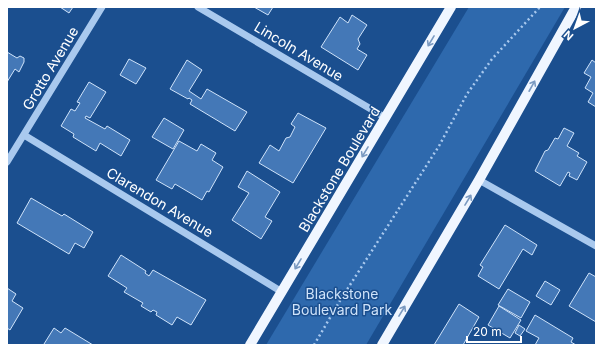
<svg xmlns="http://www.w3.org/2000/svg" width="603" height="352" viewBox="0 0 603 352" font-family="Inter,sans-serif">
  <rect width="100%" height="100%" fill="#1b4f8f"/>
  <path fill="#2e69ad" d="M469,7H565L366,345H266Z"/>
  <path fill="#4478b7" stroke="#cfe3fa" d="M60,7H73L69,13Z
    M254,7H273L268,15Z
    M352,15L367,25L358,39L360,44L357,49L367,55L358,70L321,47L340,17L348,23Z
    M7,52L17,58L20,56L24,58V62L19,72L15,69L7,82Z
    M129,59L146,68L136,84L120,75Z
    M187,60L202,70L189,91L201,99L207,89L247,112L235,131L190,104L192,100L189,98L188,99L170,89Z
    M592,60L596,63V107L588,102L593,93L585,88L591,77L584,73Z
    M89,82L106,92L90,118L86,116L85,118L105,129L107,126L130,140L121,156L100,143L96,151L73,137L74,134L61,126L71,109L75,111L80,103L77,102Z
    M298,113L326,128L293,183L259,163L270,145L279,151L286,138L290,137L295,127L291,124Z
    M164,118L184,130L173,149L152,137Z
    M564,128L574,133L567,146L579,153L577,156L587,162L577,180L569,176L570,173L568,172L560,186L535,171L545,151L548,150L555,138L558,139Z
    M179,141L197,151L201,144L216,153L212,160L223,167L209,192L207,191L202,200L175,184L172,189L156,180Z
    M247,171L280,192L265,217L272,221L261,239L232,220L249,193L238,187Z
    M31,198L62,216L64,214L93,232L84,248L75,243L69,254L17,223Z
    M505,225L537,245L532,255L523,249L499,289L478,276L483,267L480,265Z
    M121,255L146,271L145,273L149,276L153,270L206,300L191,325L177,317L172,325L156,315L157,312L153,310L151,312L141,306L143,303L124,292L127,288L108,276Z
    M589,273L596,277V322L569,306Z
    M545,281L560,290L551,305L536,296Z
    M7,288L16,294L12,301L23,308L10,330L7,328Z
    M508,289L530,302L521,318L498,305Z
    M459,304L479,317L463,345H434Z
    M499,306L521,320L510,338L488,325Z
    M535,315L573,338L571,342L576,345H535L539,338L526,331Z
    M519,325L525,329L520,336L515,333Z
    M54,328L61,333L65,328L93,345H45L44,344Z"/>
  <g fill="none" stroke-linecap="round" stroke-linejoin="round">
    <path stroke="#a9c9ee" stroke-width="2.5" stroke-dasharray="2 3" stroke-linecap="butt" d="M314,345L341,299L439,146L467,94L492,59L540,7"/>
    <path stroke="#a9c9ee" stroke-width="7" d="M198,7L386,118
      M24,135L282,292
      M7,162L102,7
      M479,180L596,246"/>
    <path stroke="#f0f6ff" stroke-width="10" d="M250,345L451,7
      M382,345L479,180L576,7"/>
  </g>
  <defs><path id="oneway-shaft" d="M-6 0H5M1.5-3L5.5 0L1.5 3" fill="none" stroke-width="1.6" stroke-linecap="round" stroke-linejoin="round"/></defs>
  <g stroke="#7b9ac1">
    <use href="#oneway-shaft" transform="translate(431 41) rotate(121)"/>
    <use href="#oneway-shaft" transform="translate(532 86) rotate(-61)"/>
    <use href="#oneway-shaft" transform="translate(365 152) rotate(121)"/>
    <use href="#oneway-shaft" transform="translate(468 200) rotate(-59)"/>
    <use href="#oneway-shaft" transform="translate(298 264) rotate(121)"/>
    <use href="#oneway-shaft" transform="translate(402 311) rotate(-59)"/>
  </g>
  <g text-anchor="middle" dominant-baseline="central" stroke-width="3" stroke-linejoin="round" paint-order="stroke">
    <g font-size="14" fill="#fff" stroke="#1b4f8f">
      <text transform="translate(299 51) rotate(31)">Lincoln Avenue</text>
      <text transform="translate(50 68) rotate(-59)">Grotto Avenue</text>
      <text transform="translate(339 169) rotate(-59)">Blackstone Boulevard</text>
      <text transform="translate(160 202) rotate(31)">Clarendon Avenue</text>
    </g>
    <g font-size="14" fill="#cfe3fa" stroke="#1b4f8f">
      <text x="342" y="293">Blackstone<tspan x="342" dy="16">Boulevard Park</tspan></text>
    </g>
  </g>
  <rect width="603" height="352" fill="none" stroke="#ffffff" stroke-width="16"/>
  <g transform="translate(575 28) rotate(221)" stroke="#1b4f8f" stroke-width="3" paint-order="stroke">
  <path d="M0-3L7 15L0 10L-7 15Z" fill="#ffffff"/>
  <text y="-6" font-size="11" font-weight="bold" text-anchor="middle" fill="#ffffff">N</text>
  </g>
  <path d="M467 336v6h54v-6" fill="none" stroke="#ffffff" stroke-width="2"/>
  <text x="473" y="336" font-size="12" fill="#ffffff" stroke="#1b4f8f" stroke-width="3" paint-order="stroke">20 m</text>
</svg>
